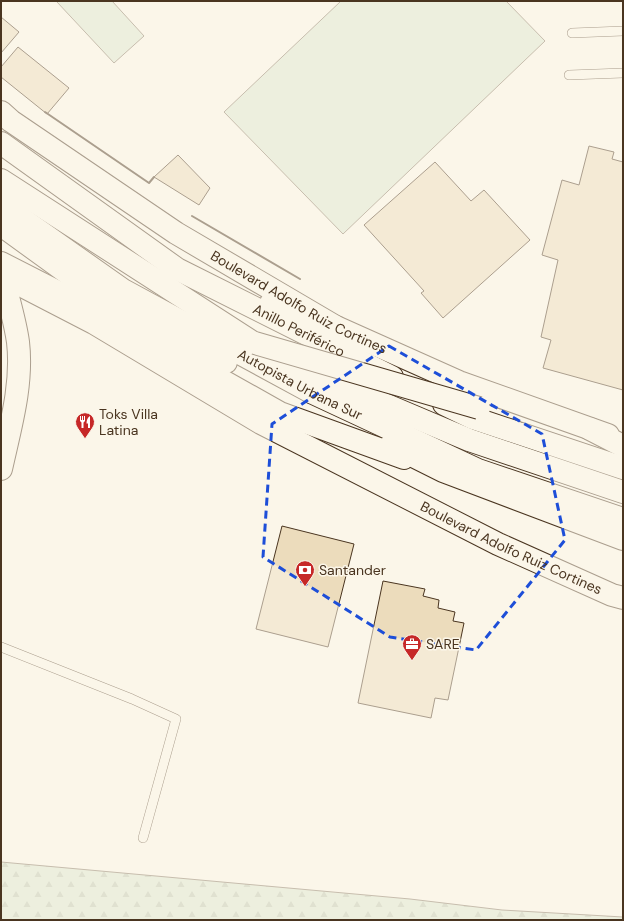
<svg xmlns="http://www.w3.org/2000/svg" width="624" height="921" viewBox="0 0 624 921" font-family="'DM Sans',sans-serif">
  <defs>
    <pattern id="forest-firs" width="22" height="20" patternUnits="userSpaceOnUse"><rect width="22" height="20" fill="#dce7d0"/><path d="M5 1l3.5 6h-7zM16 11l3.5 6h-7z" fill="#bec7b2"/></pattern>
  </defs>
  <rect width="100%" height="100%" fill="#fbf6e9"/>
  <path fill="#dce7d0" stroke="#887966" d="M58,1H112L144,36L114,63L57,2Z
    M341,1H506L545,41L343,234L224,112Z"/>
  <path fill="url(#forest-firs)" stroke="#887966" d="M1,862L410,899L502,910L623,917V920H1Z"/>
  <path fill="#ecdcbc" stroke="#4a3520" d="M1,17L19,32L1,53Z
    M18,47L69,88L47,114L1,77V67Z
    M589,146L614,152L612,159L623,162V390L543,368L551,340L541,337L558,260L542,255L562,180L579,185Z
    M178,155L210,188L199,205L154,177Z
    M435,162L471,201L484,190L530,240L443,318L421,293L424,291L364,225Z
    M282,526L354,544L328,647L256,629Z
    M383,581L425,589L423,596L439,600L438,608L455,612L453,621L464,623L448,700L435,698L431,718L358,703Z"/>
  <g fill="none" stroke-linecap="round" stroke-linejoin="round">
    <defs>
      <path id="service" d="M572,33L623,31
        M569,75L623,73
        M1,647L132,699L176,719L143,838"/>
      <path id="tertiary" d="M1,469C10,428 23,385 18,342C15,320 8,299 3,277"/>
      <g id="secondary">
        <path id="s1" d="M1,112L11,121L176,233L336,327L459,382L608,435"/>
        <path id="s2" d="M1,275L94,323L261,423L498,544L612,595L623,598"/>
      </g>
      <g id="motorway">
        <path id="s3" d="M1,143L177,269L392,377"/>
        <path d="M1,180L280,360L469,440L623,492"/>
        <path id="s4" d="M1,204L123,290L313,393L478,470L623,519"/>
        <path d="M1,225L109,303L226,362"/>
        <path d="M1,263L136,332L280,413L404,458"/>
        <path d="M271,303L336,327"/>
        <path d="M444,404L473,418L623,468"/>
        <path d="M590,429L623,446"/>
        <path d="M391,445L443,471L623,539"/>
      </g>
    </defs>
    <use href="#service" stroke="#4a3520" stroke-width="10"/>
    <use href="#tertiary" stroke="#4a3520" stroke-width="24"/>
    <use href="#secondary" stroke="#4a3520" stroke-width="24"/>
    <use href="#motorway" stroke="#4a3520" stroke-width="24"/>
    <use href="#service" stroke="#fbf6e9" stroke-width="9"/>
    <use href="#tertiary" stroke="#fbf6e9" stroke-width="22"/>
    <use href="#secondary" stroke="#fbf6e9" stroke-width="22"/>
    <use href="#motorway" stroke="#fbf6e9" stroke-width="22"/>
    <defs>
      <path id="motorway-bridge" d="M255,343L479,408"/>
    </defs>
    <use href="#motorway-bridge" stroke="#4a3520" stroke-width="24" stroke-linecap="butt"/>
    <use href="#motorway-bridge" stroke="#fbf6e9" stroke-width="22"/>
    <path stroke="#4a3520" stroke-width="2" d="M45,112L149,183L154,177
      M192,216L300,279"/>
  </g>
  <path d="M0 0H624V921H0ZM389,346L542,434L565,540L476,650L390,637L263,557L272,424Z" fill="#fbf6e9" fill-opacity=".55" fill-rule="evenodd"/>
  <path fill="none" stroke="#1d4ed8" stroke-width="3" stroke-dasharray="8 5" stroke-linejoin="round" d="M389,346L542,434L565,540L476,650L390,637L263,557L272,424Z"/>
  <defs>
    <symbol id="restaurant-pin" viewBox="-11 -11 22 30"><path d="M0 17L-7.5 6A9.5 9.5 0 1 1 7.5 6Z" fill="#c62828" stroke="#fbf6e9"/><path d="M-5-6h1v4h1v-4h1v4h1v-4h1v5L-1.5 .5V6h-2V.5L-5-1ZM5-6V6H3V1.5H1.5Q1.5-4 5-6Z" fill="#fff"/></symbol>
    <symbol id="bank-pin" viewBox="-11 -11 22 30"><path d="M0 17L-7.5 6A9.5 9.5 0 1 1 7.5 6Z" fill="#c62828" stroke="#fbf6e9"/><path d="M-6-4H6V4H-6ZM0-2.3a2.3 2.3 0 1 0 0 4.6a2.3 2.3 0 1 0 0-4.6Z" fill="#fff"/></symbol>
    <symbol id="office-pin" viewBox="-11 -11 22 30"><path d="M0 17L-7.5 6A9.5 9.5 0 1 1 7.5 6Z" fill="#c62828" stroke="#fbf6e9"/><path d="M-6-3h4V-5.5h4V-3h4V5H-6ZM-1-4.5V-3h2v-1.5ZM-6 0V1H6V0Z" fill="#fff"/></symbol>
  </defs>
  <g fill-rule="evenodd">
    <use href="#restaurant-pin" x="74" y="411" width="22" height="30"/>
    <use href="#bank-pin" x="294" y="559" width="22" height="30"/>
    <use href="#office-pin" x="401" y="633" width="22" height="30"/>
  </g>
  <g text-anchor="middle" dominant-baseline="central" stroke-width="3" stroke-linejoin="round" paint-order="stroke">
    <g font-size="14" fill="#4a3520" stroke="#fbf6e9">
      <text stroke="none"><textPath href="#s1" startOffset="354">Boulevard Adolfo Ruiz Cortines</textPath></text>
      <text stroke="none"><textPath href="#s3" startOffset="353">Anillo Periférico</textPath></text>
      <text stroke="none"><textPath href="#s4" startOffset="350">Autopista Urbana Sur</textPath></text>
      <text stroke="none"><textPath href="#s2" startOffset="579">Boulevard Adolfo Ruiz Cortines</textPath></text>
    </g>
    <g font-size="14" fill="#4a3520" stroke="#fbf6e9" text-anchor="start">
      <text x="99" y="414">Toks Villa<tspan x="99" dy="16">Latina</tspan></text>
      <text x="319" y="570">Santander</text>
      <text x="426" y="644">SARE</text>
    </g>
  </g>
  <rect width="624" height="921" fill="none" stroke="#4a3520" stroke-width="4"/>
</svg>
